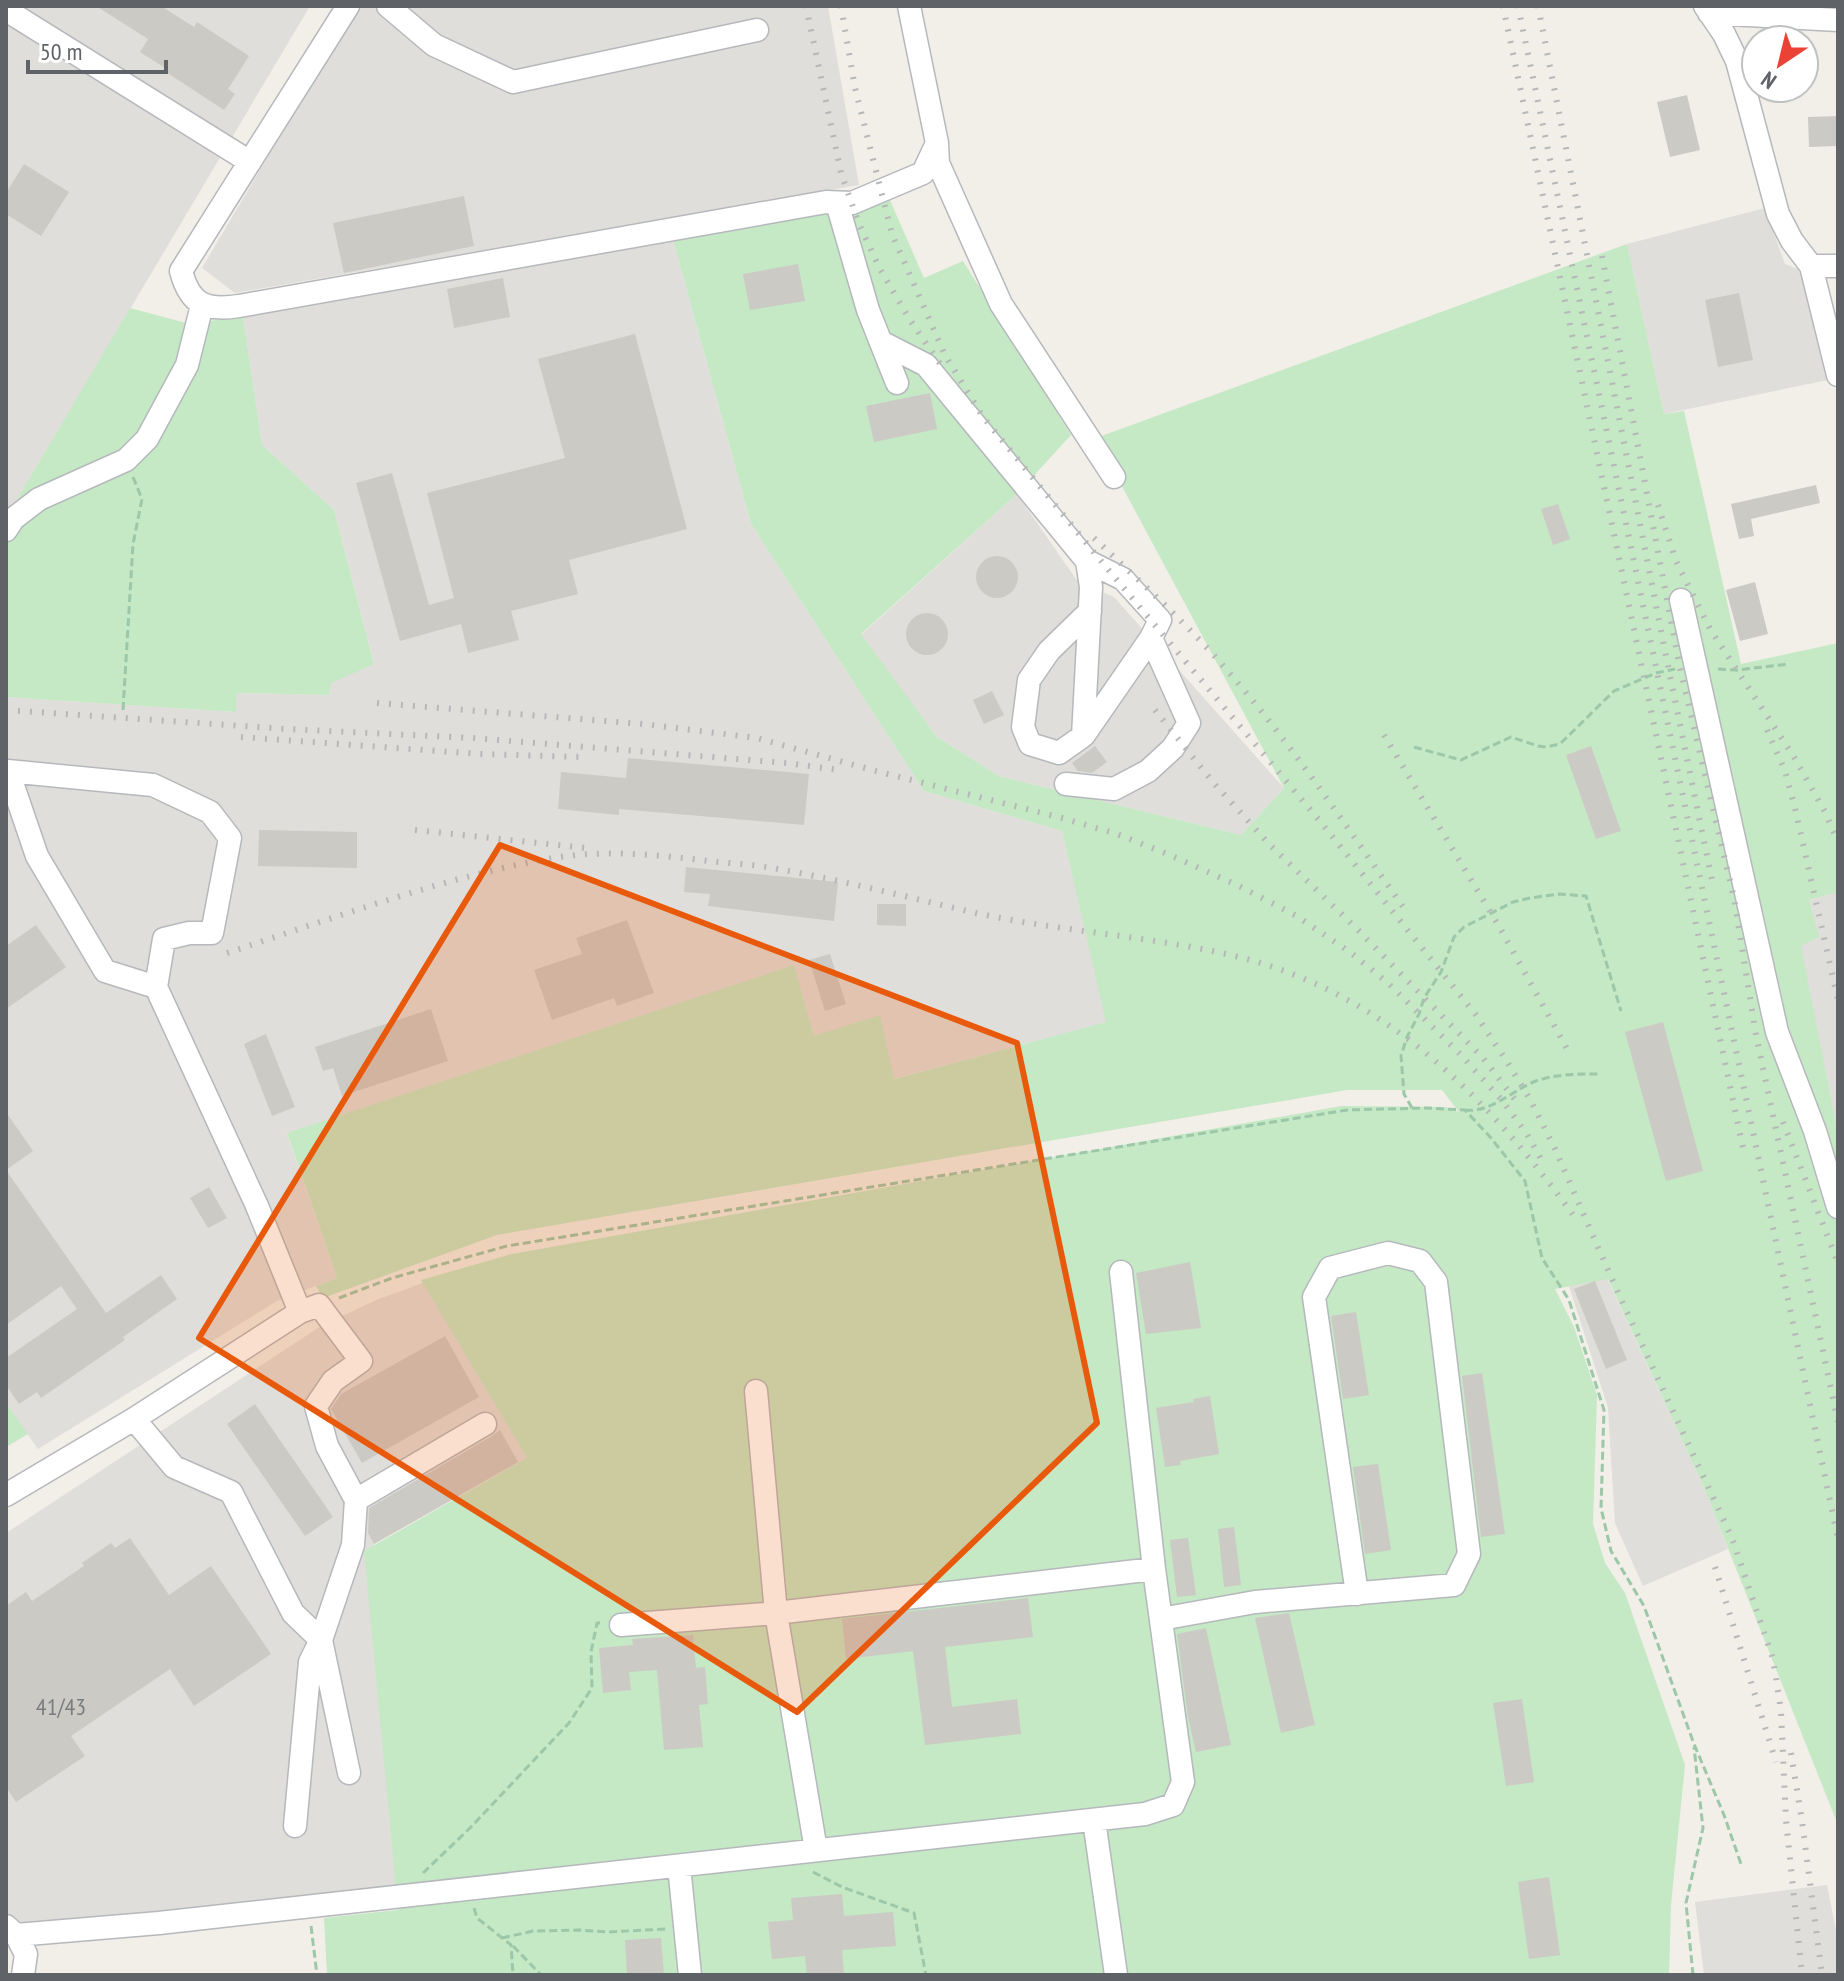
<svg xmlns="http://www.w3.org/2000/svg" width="1844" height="1981" viewBox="0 0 1844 1981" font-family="'PT Sans Narrow',sans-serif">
  <rect width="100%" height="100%" fill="#f1efe8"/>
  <path fill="#e0deda" d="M6,6H310L6,518Z
    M357,6H828L859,185L235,293L202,268Z
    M1765,208L1785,264L1803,271L1828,380L1664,414L1627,244Z
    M672,236L751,524L924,791L1062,831L1107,1022L893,1079L814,1036L794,966L287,1134L337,1278L277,1301L38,1449L6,1403V697L236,712L237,693L329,695L330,683L374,663L334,510L262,445L243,316Z
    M1017,494L1078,582L1114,597L1284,788L1241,835L999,776L937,737L861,635Z
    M1838,892V1132L1800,945L1818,937L1809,900Z
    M1607,1278L1704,1488L1728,1549L1643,1586L1615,1523L1608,1408L1569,1286Z
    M423,1283L528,1458L374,1544L393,1785L397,1889L18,1933L6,1916V1533L318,1328L376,1300Z
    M1827,1885L1838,1941V1975H1704L1695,1902Z"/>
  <path fill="#c5e8c5" d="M889,198L924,278L963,261L1071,435L1017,494L861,634L937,737L999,776L1241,835L1284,788L1096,438L1627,244L1664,414L1684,411L1741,664L1838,643V892L1809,900L1819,937L1801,946L1838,1133V1825L1704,1488L1608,1279L1555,1289L1574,1327L1597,1395L1593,1524L1605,1563L1625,1593L1685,1765L1671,1905L1669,1975H327L324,1918L398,1910L364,1551L527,1458L421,1280L512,1254L1341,1106L1446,1107L1459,1112L1442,1090H1347L497,1235L323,1298L316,1286L337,1278L287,1133L794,965L814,1036L880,1015L894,1079L1106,1022L1062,831L924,791L751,524L672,236L826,214Z
    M130,308L190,324L243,316L262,445L334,510L374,664L331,683L329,695L237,693L236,712L6,697V518Z
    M6,1403L28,1434L6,1447Z"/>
  <path fill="#cccac5" d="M96,6H161L194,27L197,22L249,56L228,89L235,94L224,110L163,70L165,68L140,52L148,39Z
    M1687,95L1700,150L1670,157L1657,102Z
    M1838,116V146L1809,147L1808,117Z
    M24,164L69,192L41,236L6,214V193Z
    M464,196L474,246L344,273L333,223Z
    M798,264L805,301L750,310L743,274Z
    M503,278L510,317L454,328L447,289Z
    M1739,293L1753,360L1718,367L1705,300Z
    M635,334L687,529L569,560L578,594L511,611L519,640L468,653L461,624L400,641L356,483L392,473L429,605L454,598L427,493L565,458L538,359Z
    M930,393L937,429L874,442L866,406Z
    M1816,485L1820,503L1751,519L1754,536L1739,539L1731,504Z
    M1558,504L1570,539L1553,545L1541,509Z
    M976 577a21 21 0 1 1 42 0a21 21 0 1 1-42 0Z
    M1755,582L1768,634L1740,641L1726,590Z
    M906 634a21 21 0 1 1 42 0a21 21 0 1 1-42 0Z
    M992,691L1004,715L984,724L973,700Z
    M1095,746L1107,762L1092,773L1078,771L1072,763Z
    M1591,746L1621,831L1596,839L1566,755Z
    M628,758L809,774L804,825L619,809V815L558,809L561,772L626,778Z
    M259,830L357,832V868L258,866Z
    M686,867L838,882L834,921L708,906L710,894L684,892Z
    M877,904H906V926L877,925Z
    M627,920L654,993L617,1006L614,998L552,1020L534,970L582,954L576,938Z
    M36,925L66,967L6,1009V946Z
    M830,954L846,1004L825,1011L809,960Z
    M431,1009L448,1061L342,1096L333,1068L323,1071L315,1047Z
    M1663,1022L1703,1171L1666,1181L1625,1032Z
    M266,1034L295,1107L272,1116L244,1044Z
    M6,1112L33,1151L6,1170L106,1313L161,1275L177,1299L123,1337L125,1340L41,1398L37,1392L19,1404L6,1385V1358L77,1309L61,1286L6,1325Z
    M209,1187L227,1218L208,1228L190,1198Z
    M1190,1262L1201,1328L1146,1334L1136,1273Z
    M1595,1281L1627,1360L1606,1369L1574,1289Z
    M1356,1312L1369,1395L1343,1399L1331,1316Z
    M445,1336L479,1397L362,1463L331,1409L341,1394Z
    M1482,1373L1505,1534L1481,1537L1462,1376Z
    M1210,1396L1219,1454L1180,1461L1181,1465L1165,1467L1156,1408L1194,1402L1193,1399Z
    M255,1404L333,1517L305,1536L227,1424Z
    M500,1430L518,1462L374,1544L368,1533L369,1508L492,1436Z
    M1378,1464L1391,1550L1365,1554L1353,1467Z
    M1234,1527L1241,1585L1224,1587L1218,1529Z
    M130,1538L169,1595L211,1566L271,1654L194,1706L170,1669L71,1736L85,1756L16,1802L6,1787V1606L26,1592L32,1601L84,1566L82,1563L111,1543L115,1548Z
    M1188,1538L1196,1595L1177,1597L1170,1540Z
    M1028,1598L1033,1637L945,1647L952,1707L1017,1699L1021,1734L925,1745L913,1651L846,1659L842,1619Z
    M1289,1613L1315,1725L1281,1733L1255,1618Z
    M1206,1628L1231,1745L1196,1752L1188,1717L1177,1634Z
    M693,1635L696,1668L705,1667L708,1704L699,1705L703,1747L664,1750L657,1670L629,1672L631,1690L603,1693L599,1648L633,1645L632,1639Z
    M1522,1699L1534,1782L1506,1786L1493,1703Z
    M1549,1877L1560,1955L1529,1959L1518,1882Z
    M842,1894L844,1916L893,1912L896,1946L842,1950L844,1975H807L805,1956L772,1959L768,1922L793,1920L791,1898Z
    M661,1938L664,1975H627L625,1940Z"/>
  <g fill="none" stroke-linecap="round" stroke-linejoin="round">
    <defs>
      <path id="minor" d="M348,6L181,271C190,305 206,311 239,306L826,202L852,203L923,173L937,143L909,6
        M388,6L434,45L513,82L757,30
        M1705,6L1724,34L1737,61L1778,214L1792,241L1811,266L1838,375
        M6,10L250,162
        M1709,13L1838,20
        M937,143L938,163L1001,304L1114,477
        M837,203L868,310L897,383
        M1811,266H1838
        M881,342L926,365L1087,561L1091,587L1083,736L1059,753L1030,744L1023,727L1029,680L1049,651L1090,611
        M6,530L13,519L39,499L126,460L147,439L187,365L202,305
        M1681,600L1777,1032L1815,1131L1838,1207
        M1084,735L1151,638
        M1066,784L1114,789L1148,771L1173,748L1189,723L1151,638L1160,620L1123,579L1087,561
        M156,987L164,939L189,933H212L230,838L210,812L153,785L8,771L37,856L105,971L156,987L257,1206L300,1312
        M756,1391L776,1613L816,1850
        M134,1419L174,1467L231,1492L293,1613L321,1640L349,1773
        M6,1495L134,1419L300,1312L319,1305L361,1361L333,1381L316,1406L327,1446L356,1500
        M1161,1619L1255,1602L1454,1585L1469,1554L1436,1282L1420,1261L1388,1253L1330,1268L1314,1297L1357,1594
        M621,1625L776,1613L1154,1569
        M1094,1820L1116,1975
        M295,1826L310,1662L321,1640L353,1545L356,1500L485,1424
        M679,1866L690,1975
        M6,1926L16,1935L159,1923L1145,1814L1173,1805L1183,1782L1154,1569L1121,1272
        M16,1935L26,1954L23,1975"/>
    </defs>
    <use href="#minor" stroke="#b5b8bc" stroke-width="25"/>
    <path stroke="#9cc7a9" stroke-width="3" stroke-dasharray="8 4" stroke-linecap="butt" d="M1718,669L1737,670L1789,664
      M123,710L133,544L142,499L133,477
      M1414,747L1461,760L1511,737L1538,746L1546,747L1560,744L1614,691L1656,673L1675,669
      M1412,1108L1404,1094L1401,1056L1407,1037L1419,1014L1424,998L1441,972L1454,937L1464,927L1513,902L1530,898L1559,894L1586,896L1621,1011
      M1465,1110C1492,1113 1512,1090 1536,1081C1556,1074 1579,1074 1600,1074
      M339,1298L392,1278L507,1246L1347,1110L1426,1108L1465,1110L1491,1138L1525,1181L1542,1258L1569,1300L1604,1410L1601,1508L1611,1551L1644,1606L1694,1744L1724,1815L1741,1864
      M813,1872L842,1887L914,1913L926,1975
      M423,1873L470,1828L569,1723L592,1688L591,1652L597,1623H600
      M474,1908L477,1918L511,1945L513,1975
      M311,1926L317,1975
      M502,1938L533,1931L579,1930L607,1932L666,1929
      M513,1946L541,1975
      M1693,1975L1686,1903L1703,1828L1694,1747"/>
    <use href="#minor" stroke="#fff" stroke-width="22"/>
    <path stroke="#b6b7b8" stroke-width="6" stroke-dasharray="2 10" stroke-linecap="butt" d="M806,6L841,173L859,224L880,269L910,320L943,368
      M841,6L855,88L892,234L945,355L983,417L1111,573L1319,820L1476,1015L1506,1060L1531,1101L1555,1149L1619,1295L1732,1538L1773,1659L1781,1711L1786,1820L1802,1975
      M1503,6L1744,1153
      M1518,6L1838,1539
      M1538,6L1669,671L1713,885
      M1602,256L1680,668L1734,898L1756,1035L1838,1422
      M1658,505L1676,561L1710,629L1794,757L1825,812L1838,842
      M1094,538C1141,583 1190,626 1232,676C1296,750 1350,832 1406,911
      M377,703L643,724L757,738L876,771L1062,818L1117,834L1170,855L1239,886L1295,915L1350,952L1388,983L1460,1054L1501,1099L1527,1134L1541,1159
      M6,710L287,729L473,738L787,763L839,770
      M1155,710L1212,781L1269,844L1357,929L1483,1058L1516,1101
      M1767,730L1785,771L1795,808L1838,1000
      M1384,735L1500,928L1571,1056
      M241,737L481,754L581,757
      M415,830L586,848
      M227,953C309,926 390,897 474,875C511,866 551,856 590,854C629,852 669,856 708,861C727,863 747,864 767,867C837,879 907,897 976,913C1063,932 1153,936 1239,957C1387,994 1490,1100 1576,1219
      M1783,1122L1838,1263
      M1715,1567L1776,1762
      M1791,1753L1802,1821L1822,1975"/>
  </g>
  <path fill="#e8590c" fill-opacity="0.2" stroke="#e8590c" stroke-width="6" stroke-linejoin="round" d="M500,845L1017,1043L1097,1423L797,1712L199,1338Z"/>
  <g text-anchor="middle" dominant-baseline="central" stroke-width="6" stroke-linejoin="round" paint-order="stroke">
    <g font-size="24" fill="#7a7d7f">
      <text x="61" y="1706">41/43</text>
    </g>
  </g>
  <rect width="1844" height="1981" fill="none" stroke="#5f6368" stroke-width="16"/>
  <g transform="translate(1780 64) rotate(215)"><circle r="38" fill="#ffffff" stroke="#bfc1c3" stroke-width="2"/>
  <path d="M0-6L14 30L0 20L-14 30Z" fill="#ea4335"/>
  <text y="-12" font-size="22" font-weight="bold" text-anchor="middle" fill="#5f6368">N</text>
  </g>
  <path d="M28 60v12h138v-12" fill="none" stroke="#5f6368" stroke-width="4"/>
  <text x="40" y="60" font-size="24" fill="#5f6368" stroke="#ffffff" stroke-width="6" paint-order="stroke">50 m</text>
</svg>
